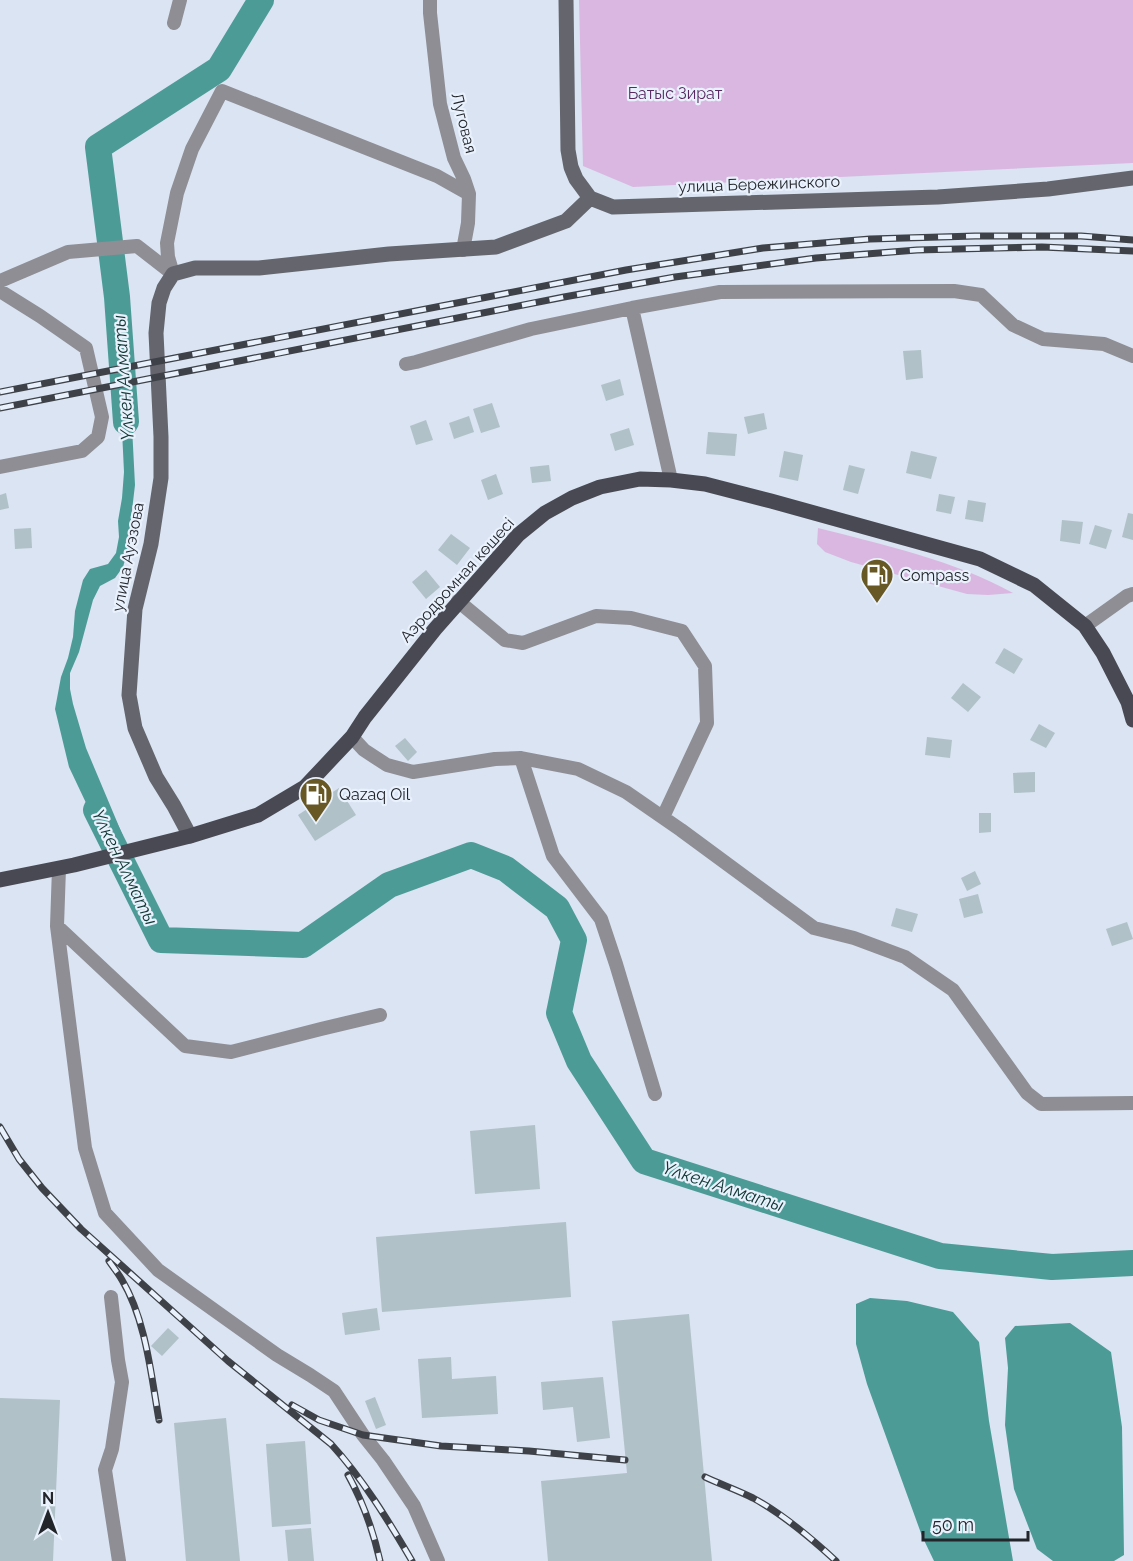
<svg xmlns="http://www.w3.org/2000/svg" width="1133" height="1561" viewBox="0 0 1133 1561" font-family="Raleway,sans-serif">
  <rect width="100%" height="100%" fill="#dae4f2"/>
  <path fill="#dab7e0" d="M579,0H1133V163L633,187L583,166Z
    M818,528C881,544 956,561 1013,593L988,595L967,594L851,562L825,552L817,544Z"/>
  <path fill="#4d9b97" d="M130,388L135,485L127,553L123,567L115,578L100,586L93,600L79,652L70,673V689L73,704L86,748L123,836L105,843L69,767L55,709L61,677L68,658L73,637L75,611L83,580L90,569L108,564L116,553L119,537L118,521L122,498L124,472L120,389Z
    M870,1298L907,1301L953,1312L979,1342L989,1421L1013,1561H934L922,1536L867,1384L856,1344V1304Z
    M1070,1323L1111,1352L1122,1427L1124,1555L1114,1561H1053L1037,1549L1014,1489L1005,1425L1008,1368L1005,1338L1015,1326Z"/>
  <g fill="none" stroke-linecap="round" stroke-linejoin="round">
    <path stroke="#4d9b97" stroke-width="26" d="M126,422L117,297L98,147L219,69L261,0
      M96,810L161,940L303,945L389,885L471,855L506,869L557,908L574,940L559,1013L579,1061L644,1161L940,1256L1052,1267L1133,1263"/>
  </g>
  <path fill="#b0c1c8" d="M921,350L923,378L906,380L903,351Z
    M620,379L624,395L606,401L601,385Z
    M492,403L500,427L481,433L473,409Z
    M764,413L767,429L748,434L744,417Z
    M469,416L474,432L454,439L449,423Z
    M426,420L433,440L416,445L410,426Z
    M629,428L634,445L615,451L610,434Z
    M708,432L737,434L735,456L706,454Z
    M784,451L803,455L798,481L779,477Z
    M911,451L937,457L931,479L906,473Z
    M549,465L551,481L532,483L530,467Z
    M849,465L865,469L858,494L843,490Z
    M496,474L503,494L488,500L481,480Z
    M6,493L9,508L0,510V495Z
    M939,494L955,497L951,514L936,511Z
    M968,500L986,503L983,522L965,519Z
    M1128,513L1133,514V540L1122,537Z
    M1062,520L1083,522L1080,544L1060,541Z
    M1095,525L1112,530L1106,549L1089,544Z
    M31,528L32,548L15,549L14,529Z
    M451,534L470,548L457,565L438,550Z
    M426,570L440,587L426,599L412,582Z
    M1004,648L1023,659L1014,674L995,663Z
    M963,683L981,697L968,712L951,698Z
    M1039,724L1055,733L1046,748L1030,740Z
    M927,737L952,740L950,758L925,755Z
    M405,738L417,752L408,761L395,746Z
    M1035,772V792L1014,793L1013,773Z
    M339,788L356,815L315,841L298,815Z
    M979,813H991V832L979,833Z
    M975,871L981,884L967,891L961,878Z
    M978,894L983,913L964,918L959,899Z
    M896,908L918,914L912,932L891,926Z
    M1127,922L1133,939L1112,946L1106,929Z
    M535,1125L540,1189L475,1194L470,1131Z
    M566,1222L571,1297L382,1312L376,1237Z
    M377,1308L380,1330L345,1335L342,1313Z
    M689,1314L712,1561H548L541,1481L627,1473L612,1321Z
    M168,1328L179,1338L162,1356L151,1346Z
    M451,1357L452,1379L496,1376L498,1414L422,1418L418,1359Z
    M603,1377L610,1438L577,1442L573,1407L543,1410L541,1382Z
    M375,1397L386,1425L376,1429L365,1401Z
    M0,1398L60,1400L53,1561H0Z
    M226,1418L240,1561H186L174,1423Z
    M305,1441L311,1524L272,1527L266,1444Z
    M311,1528L314,1561H288L285,1530Z"/>
  <g fill="none" stroke-linecap="round" stroke-linejoin="round">
    <path stroke="#8e8e94" stroke-width="14" d="M430,0V13L440,104L454,158L464,179L469,194L468,223L463,250
      M174,23L180,0
      M173,274L168,257L167,243L177,193L192,149L222,91L437,176L469,194
      M0,281L68,252L137,246L173,274
      M0,291L40,316L86,348L102,417L98,437L82,451L0,467
      M632,308L671,480
      M406,364L416,362L531,329L632,308L720,292L954,291L981,295L1013,325L1043,339L1104,344L1133,356
      M458,601L505,640L523,643L596,616L631,618L682,631L705,666L707,723L663,817
      M1085,626L1127,596L1133,594
      M352,737L364,750L387,765L413,772L495,759L521,758L578,769L626,792L681,830L814,928L854,938L905,957L953,990L1027,1093L1041,1104L1133,1103
      M521,758L553,856L601,919L616,964L655,1094
      M59,868L57,926L85,1148L105,1213L158,1270L277,1355L310,1375L334,1391L363,1435L383,1460L414,1506L438,1561
      M57,926L185,1046L231,1052L321,1029L380,1015
      M111,1297L118,1360L122,1382L112,1449L105,1470L119,1561"/>
    <path stroke="#65656e" stroke-width="15" d="M566,0L568,150L571,167L576,179L590,198L613,207L938,197L1048,189L1133,178
      M190,836L174,806L156,777L135,728L129,695L135,609L151,544L161,478V437L156,333L159,303L164,288L173,274L195,268H259L389,254L496,247L566,221L590,198"/>
    <path stroke="#494953" stroke-width="15" d="M0,880L74,865L190,836L258,815L305,787L352,737L365,717L435,629L518,535L545,513L572,498L600,487L640,479L671,480L705,484L771,501L980,559L1034,585L1085,626L1103,653L1128,702L1133,720"/>
    <defs>
      <path id="rail" d="M0,392L626,270L763,248L870,239L975,236H1081L1133,240
        M0,408L564,297L675,277L816,258L917,250L1042,247L1133,251
        M0,1127L19,1159L42,1188L81,1229L228,1361L331,1444C363,1479 388,1520 412,1561
        M109,1261C113,1267 118,1273 122,1280C146,1320 151,1375 159,1420
        M292,1405L319,1420L363,1435L441,1446L529,1451L625,1460
        M348,1475C363,1502 373,1530 380,1561
        M705,1477C720,1484 737,1490 753,1498C783,1514 811,1538 836,1561"/>
    </defs>
    <use href="#rail" stroke="#3e4248" stroke-width="7"/>
    <use href="#rail" stroke="#e9f1fc" stroke-width="4.5" stroke-dasharray="14" stroke-linecap="butt"/>
  </g>
  <defs>
    <symbol id="fuel-pin" viewBox="-11 -11 22 30"><path d="M0 17L-7.5 6A9.5 9.5 0 1 1 7.5 6Z" fill="#675825" stroke="#e9f1fc"/><path d="M-5.5-6h7V0h2V4h1.3V-2.5L3-4.5l.8-.8L6-3V5H2.5V1h-1V6h-7ZM-4.2-4.7v3.2H.2V-4.7Z" fill="#fff"/></symbol>
  </defs>
  <g fill-rule="evenodd">
    <use href="#fuel-pin" x="858" y="556" width="38" height="52"/>
    <use href="#fuel-pin" x="297" y="775" width="38" height="52"/>
  </g>
  <g text-anchor="middle" dominant-baseline="central" stroke-width="4.5" stroke-linejoin="round" paint-order="stroke">
    <g font-size="16" fill="#582861" stroke="#e9f1fc">
      <text x="675" y="93">Батыс Зират</text>
    </g>
    <g font-size="16" fill="#22252a" stroke="#e9f1fc">
      <text transform="translate(464 123) rotate(76)">Луговая</text>
      <text transform="translate(759 184) rotate(-2)">улица Бережинского</text>
      <text transform="translate(128 557) rotate(-79)">улица Ауэзова</text>
      <text transform="translate(457 580) rotate(-48)">Аэродромная көшесі</text>
    </g>
    <g font-size="16" fill="#22252a" stroke="#e9f1fc" text-anchor="start">
      <text x="900" y="575">Compass</text>
      <text x="339" y="794">Qazaq Oil</text>
    </g>
    <g font-size="18" font-style="italic" fill="#103735" stroke="#e9f1fc">
      <text transform="translate(123 378) rotate(-94)">Үлкен Алматы</text>
      <text transform="translate(125 867) rotate(64)">Үлкен Алматы</text>
      <text transform="translate(723 1186) rotate(18)">Үлкен Алматы</text>
    </g>
  </g>
  <g transform="translate(48 1513)" stroke="#e9f1fc" stroke-width="4.5" paint-order="stroke">
  <path d="M0-4.5L10 22L0 15L-10 22Z" fill="#22252a"/>
  <text y="-9" font-size="16" font-weight="bold" text-anchor="middle" fill="#22252a">N</text>
  </g>
  <path d="M923 1531v9h105v-9" fill="none" stroke="#22252a" stroke-width="3"/>
  <text x="932" y="1531" font-size="18" fill="#22252a" stroke="#e9f1fc" stroke-width="4.5" paint-order="stroke">50 m</text>
</svg>
